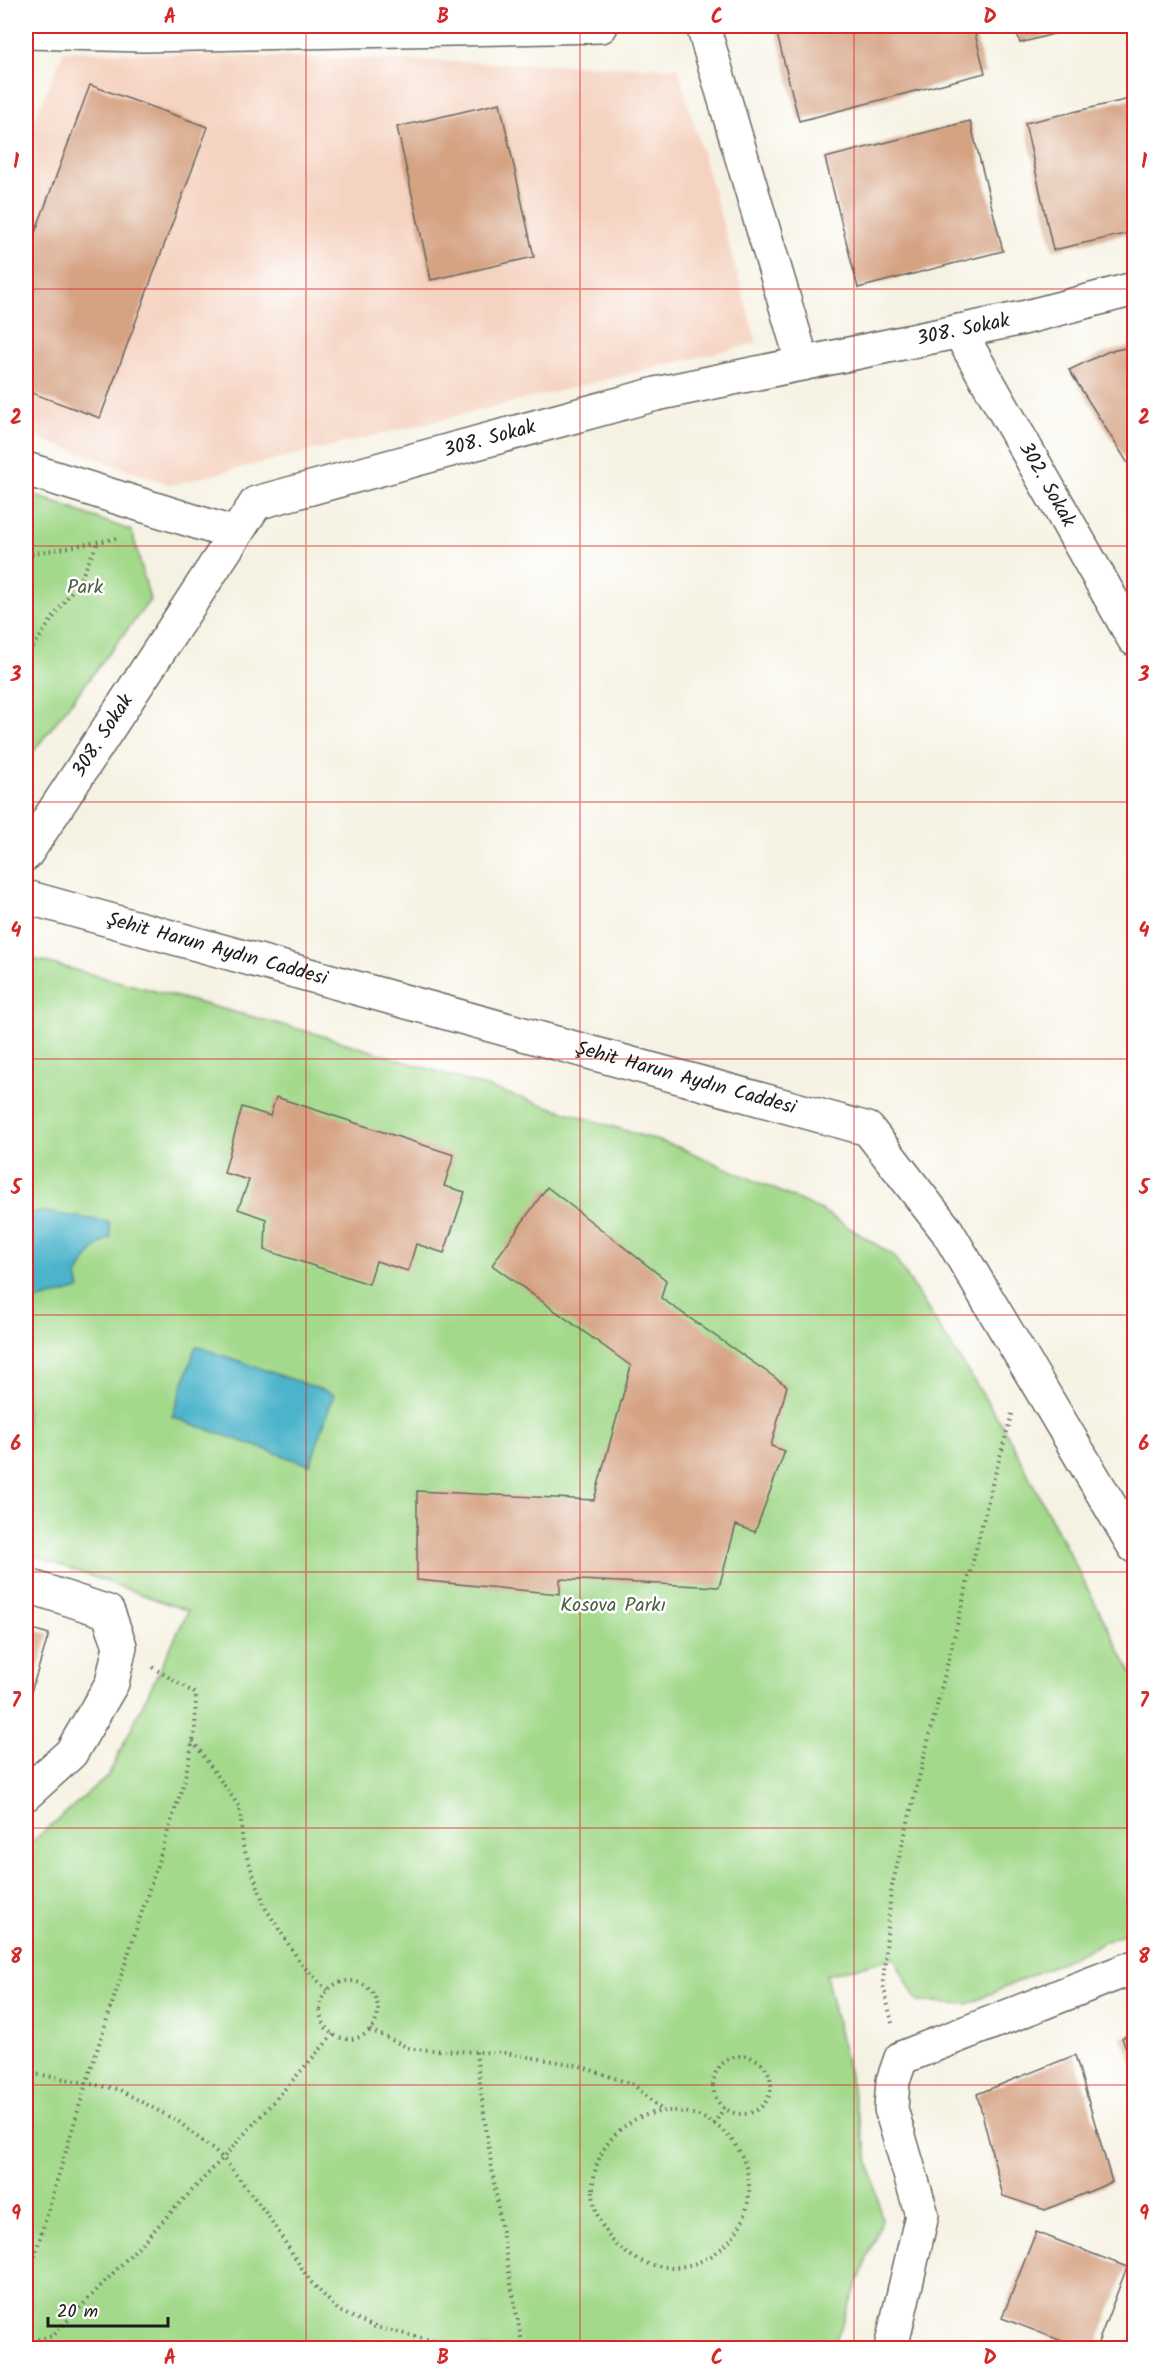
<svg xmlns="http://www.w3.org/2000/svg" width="1160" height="2374" viewBox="0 0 1160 2374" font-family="Kalam,sans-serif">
  <rect width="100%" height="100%" fill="#fff"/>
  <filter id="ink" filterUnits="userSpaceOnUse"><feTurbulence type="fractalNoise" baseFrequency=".0167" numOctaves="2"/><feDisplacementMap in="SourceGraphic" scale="12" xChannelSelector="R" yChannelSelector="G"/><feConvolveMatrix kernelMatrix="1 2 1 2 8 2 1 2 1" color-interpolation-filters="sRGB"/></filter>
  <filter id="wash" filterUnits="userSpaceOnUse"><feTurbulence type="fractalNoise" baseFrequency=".008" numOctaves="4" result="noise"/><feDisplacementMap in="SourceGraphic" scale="24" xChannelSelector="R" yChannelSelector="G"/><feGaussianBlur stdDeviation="1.35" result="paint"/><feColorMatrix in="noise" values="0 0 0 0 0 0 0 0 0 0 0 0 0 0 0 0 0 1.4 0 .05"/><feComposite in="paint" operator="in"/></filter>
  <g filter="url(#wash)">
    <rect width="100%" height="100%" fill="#f6f2e3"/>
    <path fill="#f5d3c1" d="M64,51L678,68L757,343L171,485L26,434V138Z"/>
    <path fill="#a3d98b" stroke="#607a54" stroke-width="1.5" d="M26,492L132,531L150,600L26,761Z
      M26,957L317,1034L681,1148L821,1210L893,1255L1004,1428L1134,1678V1929L968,2004L917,2001L894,1958L826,1975L882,2219L833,2348H26V1847L108,1776L188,1611L26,1553Z"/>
    <path fill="#4cb4ca" stroke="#346873" stroke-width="1.5" d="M46,1212L109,1222L111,1237C93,1247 86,1258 77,1276L80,1289L36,1301L26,1299V1213Z
      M196,1346L334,1394L310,1465L172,1417Z"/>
    <g id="blocks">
      <path fill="#d5a282" d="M775,26H973L985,73L799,121Z
        M1015,26H1083L1020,43Z
        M90,85L208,127L100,418L26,391V257Z
        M1134,98V232L1053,250L1025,123Z
        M500,103L534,257L431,280L397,127Z
        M970,121L1003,251L858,288L825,158Z
        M1134,346V473L1069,370L1107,352Z
        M276,1097L454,1155L444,1186L465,1192L444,1253L416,1244L408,1271L376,1261L369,1284L265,1250L266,1219L238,1209L249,1180L224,1173L242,1107L270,1116Z
        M547,1187L666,1280L661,1298L787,1386L771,1446L785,1451L755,1532L736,1525L719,1587L560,1579V1594L417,1580V1491L594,1500L631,1366L492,1265Z
        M26,1627L49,1634L26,1708Z
        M1134,2032V2067L1122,2038Z
        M1075,2055L1112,2182L1045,2210L1003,2196L977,2094Z
        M1036,2232L1127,2267L1096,2348H1080L1002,2318Z"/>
    </g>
  </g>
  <g filter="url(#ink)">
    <use href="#blocks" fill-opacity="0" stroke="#686762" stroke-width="1.5"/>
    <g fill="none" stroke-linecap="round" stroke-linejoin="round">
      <defs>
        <g id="street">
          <path d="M703,26L803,364"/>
          <path d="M26,32L143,35L601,26"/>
          <path id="s1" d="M959,331L1134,639"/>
          <path d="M26,469L235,534"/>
          <path id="s2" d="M26,854L256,503L656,394L1023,318L1134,289"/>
          <path d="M26,1585L108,1612L120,1646L112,1683L71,1753L26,1794"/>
          <path d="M891,2348L922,2215L891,2109L893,2081L901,2058L1134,1967"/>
        </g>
        <g id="secondary">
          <path id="s3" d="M26,897L868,1129L947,1231L1134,1546"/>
        </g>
      </defs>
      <use href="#street" stroke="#686762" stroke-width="36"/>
      <use href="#secondary" stroke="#686762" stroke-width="36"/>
      <path stroke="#686762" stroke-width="4" stroke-dasharray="1.5 4.5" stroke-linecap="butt" d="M26,555L119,538
        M26,657L82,576L98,542
        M193,1741L240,1808L243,1846L266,1909L302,1965L328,1991
        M320 2010a29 29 0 1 1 58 0a29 29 0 1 1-58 0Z
        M892,2023L883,1984L891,1890L993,1481L1012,1414
        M370,2030L411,2049L505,2053L577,2065L634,2085L663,2111
        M476,2052C488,2151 504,2250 523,2348
        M713 2085a29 29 0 1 1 58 0a29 29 0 1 1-58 0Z
        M26,2074L43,2075L118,2089L179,2122L223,2158L266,2213L310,2281L339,2311L375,2327L464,2348
        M593 2189a78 78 0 1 1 156 0a78 78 0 1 1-156 0Z
        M714,2124L724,2108
        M26,2285L86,2084L184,1782L195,1731L196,1694L152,1667
        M26,2342L53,2336L223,2158L334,2034"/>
      <use href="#street" stroke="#fff" stroke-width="33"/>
      <use href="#secondary" stroke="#fff" stroke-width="33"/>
    </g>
  </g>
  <path fill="none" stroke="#d62828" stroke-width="1.5" stroke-opacity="0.55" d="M306,26V2348M580,26V2348M854,26V2348M26,289H1134M26,546H1134M26,802H1134M26,1059H1134M26,1315H1134M26,1572H1134M26,1828H1134M26,2085H1134"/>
  <g text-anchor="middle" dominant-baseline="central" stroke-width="5" stroke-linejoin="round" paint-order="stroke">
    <g font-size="20" fill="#1c1c1c" stroke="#fff">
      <text stroke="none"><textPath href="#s2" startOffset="1148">308. Sokak</textPath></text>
      <text stroke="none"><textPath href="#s2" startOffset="662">308. Sokak</textPath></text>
      <text stroke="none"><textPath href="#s1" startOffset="177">302. Sokak</textPath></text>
      <text stroke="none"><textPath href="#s2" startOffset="141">308. Sokak</textPath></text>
      <text stroke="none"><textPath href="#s3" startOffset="198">Şehit Harun Aydın Caddesi</textPath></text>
      <text stroke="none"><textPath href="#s3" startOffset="684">Şehit Harun Aydın Caddesi</textPath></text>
    </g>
    <g font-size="20" fill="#4b5e43" stroke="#fff">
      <text x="85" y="588">Park</text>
      <text x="613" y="1606">Kosova Parkı</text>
    </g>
  </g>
  <rect width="1160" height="2374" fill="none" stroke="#fff" stroke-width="66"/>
  <path d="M48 2317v9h120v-9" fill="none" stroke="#1c1c1c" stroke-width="3"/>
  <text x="57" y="2317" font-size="18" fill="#1c1c1c" stroke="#ffffff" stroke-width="4.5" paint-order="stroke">20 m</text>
  <rect x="33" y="33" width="1094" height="2308" fill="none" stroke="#d62828" stroke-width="2"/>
  <g font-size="20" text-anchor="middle" font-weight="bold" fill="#d62828">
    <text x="170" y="23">A</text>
    <text x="443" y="23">B</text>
    <text x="717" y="23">C</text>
    <text x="990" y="23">D</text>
    <text x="16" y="168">1</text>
    <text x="1144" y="168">1</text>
    <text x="16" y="424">2</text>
    <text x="1144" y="424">2</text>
    <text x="16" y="681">3</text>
    <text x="1144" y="681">3</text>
    <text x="16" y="937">4</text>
    <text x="1144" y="937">4</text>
    <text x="16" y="1194">5</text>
    <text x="1144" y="1194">5</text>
    <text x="16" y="1450">6</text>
    <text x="1144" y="1450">6</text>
    <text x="16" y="1707">7</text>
    <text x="1144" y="1707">7</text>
    <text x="16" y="1963">8</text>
    <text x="1144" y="1963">8</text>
    <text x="16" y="2220">9</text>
    <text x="1144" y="2220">9</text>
    <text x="170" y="2364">A</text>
    <text x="443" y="2364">B</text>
    <text x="717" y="2364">C</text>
    <text x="990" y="2364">D</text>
  </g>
</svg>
